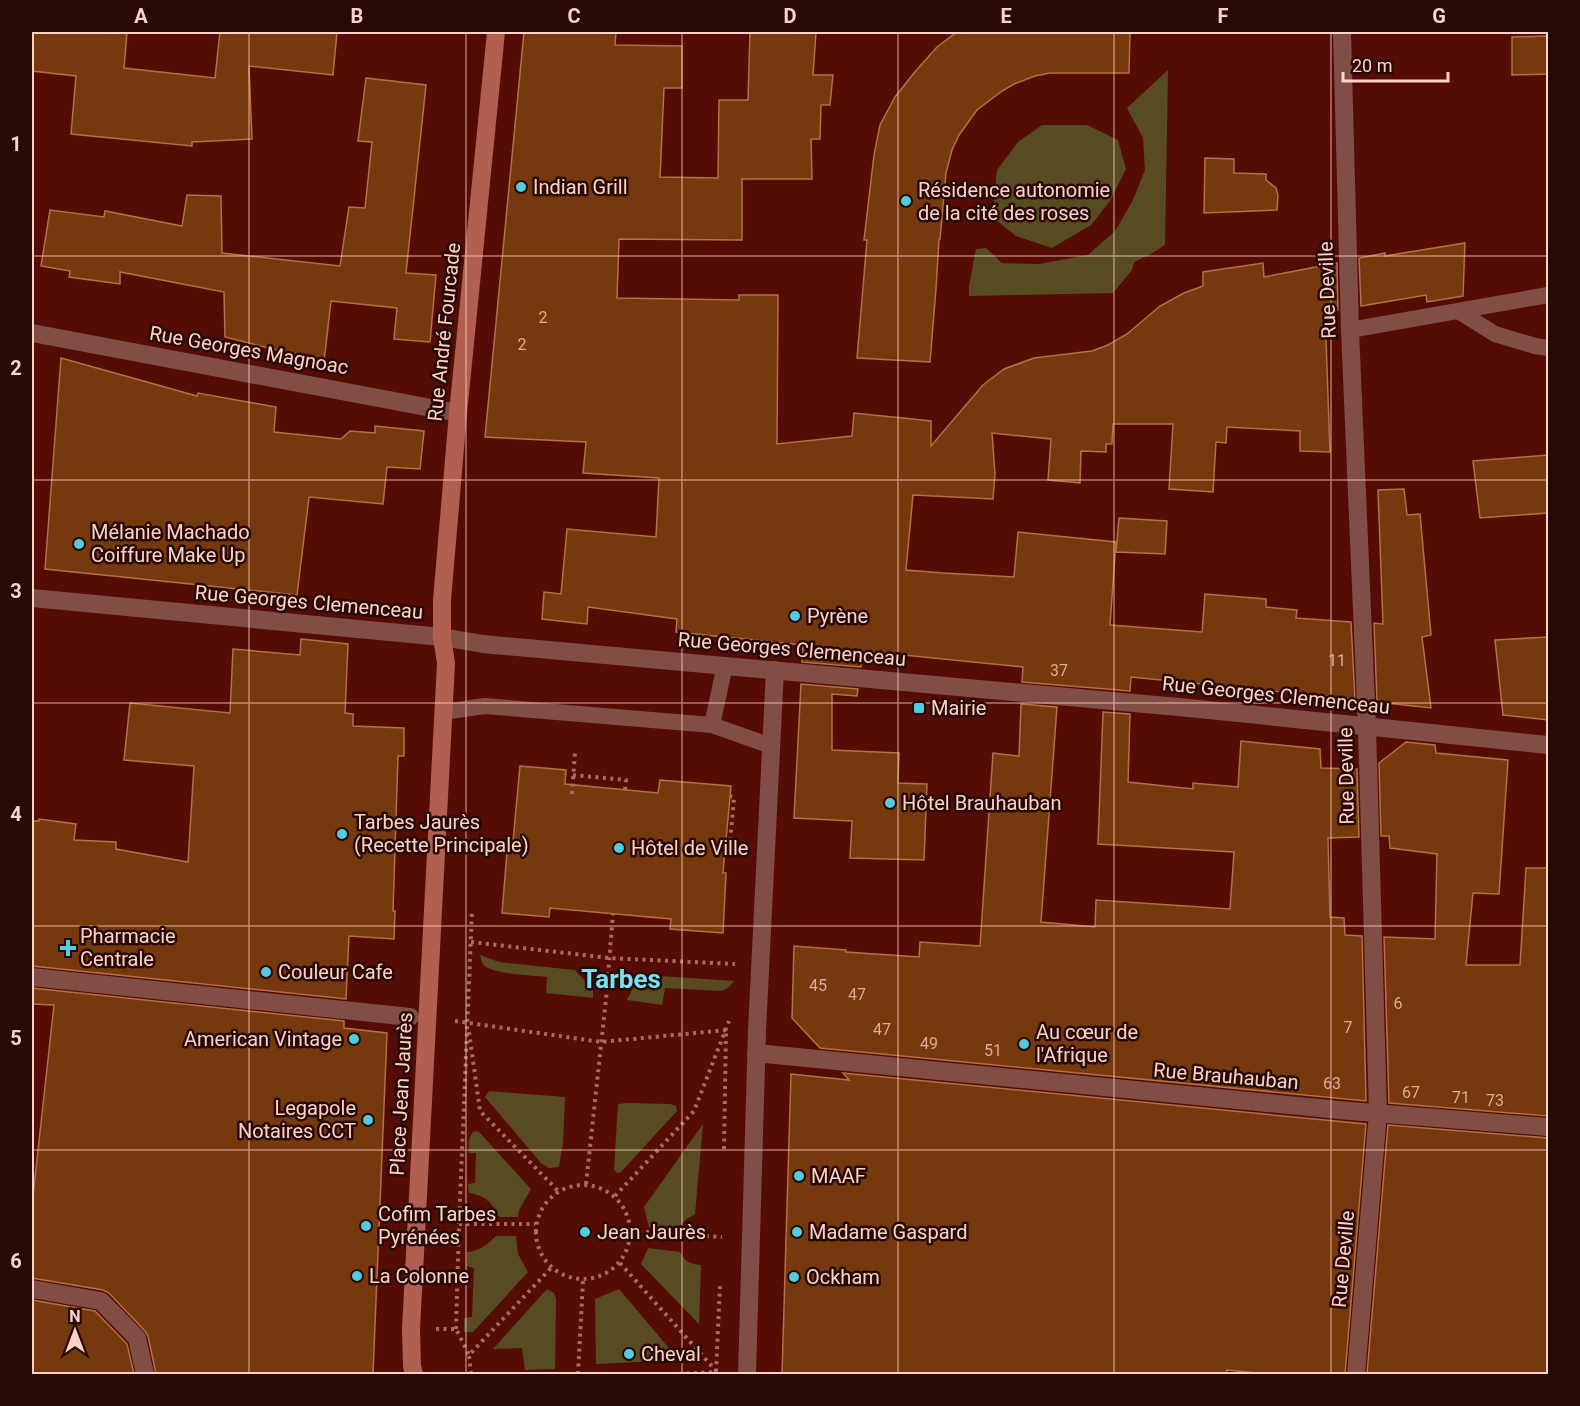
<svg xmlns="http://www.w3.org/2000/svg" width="1580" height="1406" viewBox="0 0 1580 1406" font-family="Roboto,sans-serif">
  <rect width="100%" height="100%" fill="#540c05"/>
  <path fill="#594b21" d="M1168,70L1165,245L1151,254L1134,262L1132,270L1113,293L969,296V286L976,249L986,248L1002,263L1039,264L1088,255L1115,231L1132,202L1145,170L1143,138L1127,108Z
    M1042,125H1087L1118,140L1126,169L1110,201L1091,225L1052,248L1016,236L997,221L994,200L997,170L1018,142Z
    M480,955L499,962L575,970L593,990V998L546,993L547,977C533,975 491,975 483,964C481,961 481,958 480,955Z
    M645,975L734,981L729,987L722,991L665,988L662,1005L627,1000C632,990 635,981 645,975Z
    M489,1091L565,1097L563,1143L559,1167L549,1168L541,1163L485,1097Z
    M628,1103L670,1104L676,1106L677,1111L621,1172L617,1173L614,1169L618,1104Z
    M703,1124L695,1214L685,1220L678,1228L649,1227L644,1207Z
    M474,1131L479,1132L531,1189L519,1210L518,1217H499C491,1201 486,1196 469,1193L468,1184L475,1183L476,1153H469C468,1144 468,1138 474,1131Z
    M496,1236H516L518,1254L528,1272L473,1332H464V1318L472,1317L474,1268L466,1266L467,1252C479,1251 487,1245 496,1236Z
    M648,1248L680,1252C685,1262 690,1264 701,1265L699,1324L641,1264Z
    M547,1289L554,1293L556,1299L555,1369L525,1370L522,1348L493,1349Z
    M619,1289L679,1360L596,1364L595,1299Z"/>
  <path fill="#75390d" stroke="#b57046" stroke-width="1.5" d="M32,32H127L124,68L215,78L220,32H337L333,75L249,66L252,139L192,142V146L71,134L76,76L32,71Z
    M524,32H616L615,45L682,46V88H664L660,177L718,178L719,100H748L750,32H816L813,75H833L830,105H821L820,139H811L812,179H742V240L619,239L617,298L739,300V295H778L777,444L852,436L854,413L931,421V446L983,385L1004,369L1034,358L1092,351L1108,345L1127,334L1160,306L1184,293L1203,286V272L1263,263L1264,277L1337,263L1338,310L1325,312L1330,452L1300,451V431L1227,427L1226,443L1216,442L1213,492L1169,489L1173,424H1113L1112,444H1106V452L1081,451L1080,483L1048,480L1051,439L992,433L995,474L993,499L913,495L906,570L943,573L1014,577L1018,532L1116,542L1110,625L1202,632L1205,594L1266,599V607L1297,610L1296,618L1351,622L1355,699L1131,677L1130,691L1022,682L1023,667L864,651L861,667L802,662L803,645L676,632L677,619L588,607L587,624L542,619L544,592L561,594L567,529L656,537L659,478L583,473L586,442L485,437Z
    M957,32H1130L1129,73H1050L1035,76L1014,84L1002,91L977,110L959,135L952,150L946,173L940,239H939L936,289L930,362L857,358L867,240H864L874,155L880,125L895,97L914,73L937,47Z
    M1548,36V74L1512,75V37Z
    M366,78L426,85L406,273L436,275L430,342L394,339L397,308L331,301L324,362L225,337L224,292L120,272V284L69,277L70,271L41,266L50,210L104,217L105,211L182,226L187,195L221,196L222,253L340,266L349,207L365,208L372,142L358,141Z
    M1205,158L1234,159V173L1266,174V180L1276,188L1278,195L1277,210L1204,213Z
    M1465,243L1463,296L1427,302L1426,295L1361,306L1359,258L1385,253V256Z
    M61,358L197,396L198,393L276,407L274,432L341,439L350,431L375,433V426L424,431L420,469L387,467L383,504L309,497L297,595L45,569Z
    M1548,455V513L1480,518L1473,461Z
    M1404,489L1407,515L1420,514L1431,635L1422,637L1431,708L1377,702L1374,623L1383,624L1378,490Z
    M1119,518L1167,521L1165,554L1116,552Z
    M1548,637V720L1503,715L1495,640Z
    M301,639L348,644L345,713L353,714V726L404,728V756H398L393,911H395L394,939L349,936L346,999L32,966V821H39V819L76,824L74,840L116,842V849L188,862L194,766L124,760L130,703L230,713L233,649L300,655Z
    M801,684L858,689L857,696L832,694V750L899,753L898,783L927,784L924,860L850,858L852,821L794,818Z
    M1021,704L1057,707L1041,922L1095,927L1096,900L1230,909L1234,852L1098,844L1103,712L1130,714L1128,782L1193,789V783L1238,787L1241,741L1320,749L1321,768L1357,769L1359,837L1328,838L1330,917L1344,918L1345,935L1362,936L1366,1101L820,1048L792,1018L794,946L846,950V952L919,957L920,942L980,946L993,753L1019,756Z
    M1406,742L1435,745L1436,753L1508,760L1499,894L1473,893L1466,965H1520L1526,868H1548V1116L1389,1103L1384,937L1435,939L1437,854L1390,848L1389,836H1381L1379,763Z
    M520,766L566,770L565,784L658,793L660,780L731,786L723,873H726L723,933L670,929L671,919L550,908L549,917L502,913L507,852H512Z
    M32,988L344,1021V1028L387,1033L373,1374H156L148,1336L145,1331L109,1293L103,1290L32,1278V1205L54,1005L32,1004Z
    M843,1073L1366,1124L1345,1374H1267L1227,1370L1226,1374H782L791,1074L849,1080Z
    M1388,1125L1548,1138V1374H1367Z
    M32,1300L95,1311L127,1344L134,1374H32Z"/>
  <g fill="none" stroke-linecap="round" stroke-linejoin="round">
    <path stroke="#a66b63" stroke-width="4" stroke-dasharray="3 4.5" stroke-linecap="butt" d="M573,775L626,780L625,790
      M572,794L575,752
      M477,842L513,844
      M729,855L734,797L730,796
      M471,942L609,958L735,964
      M455,1021L601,1042L727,1030
      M469,1032L480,1111L558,1191
      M724,1149L726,1029
      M586,1184L606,999L613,914
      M536 1232a47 47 0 1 1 94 0a47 47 0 1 1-94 0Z
      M615,1196L694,1111L729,1021
      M459,1224H535
      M631,1231L722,1237
      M620,1263L717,1372
      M436,1329H456L469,1355
      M456,1329L459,1224L472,910
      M471,1374L469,1355L551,1268
      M578,1374L583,1280
      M679,1374L716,1372L720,1285"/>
    <path stroke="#814e45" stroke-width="16" d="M1458,311L1495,334L1535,346L1548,348
      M1350,330L1548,295
      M443,712L485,706L712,725L771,746
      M712,725L725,665"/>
    <path stroke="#814e45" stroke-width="18" d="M1342,32L1350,330L1367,727L1378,1113L1356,1374
      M32,333L458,413
      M32,598L442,637L483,644L1189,708L1548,745
      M32,977L410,1017
      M756,1053L1350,1111L1548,1127
      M32,1289L101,1301L137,1338L145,1374
      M747,1374L757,1031L775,670"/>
    <path stroke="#b05f51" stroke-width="18" d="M414,1374L412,1366L411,1329L446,663L442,637V600L458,413L496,32"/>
  </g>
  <path fill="none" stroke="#ffd2c9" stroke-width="1.5" stroke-opacity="0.55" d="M249,32V1374M466,32V1374M682,32V1374M898,32V1374M1114,32V1374M1331,32V1374M32,256H1548M32,480H1548M32,703H1548M32,926H1548M32,1150H1548"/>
  <g fill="#54cade" stroke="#270905" stroke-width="2">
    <circle cx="521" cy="187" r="6"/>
    <circle cx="906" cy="201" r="6"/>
    <circle cx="79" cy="544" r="6"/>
    <circle cx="795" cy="616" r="6"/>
    <rect x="913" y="702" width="12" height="12" rx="3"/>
    <circle cx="890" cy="803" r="6"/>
    <circle cx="342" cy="834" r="6"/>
    <circle cx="619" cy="848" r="6"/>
    <path d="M65 939h6v6h6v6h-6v6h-6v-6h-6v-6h6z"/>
    <circle cx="266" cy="972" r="6"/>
    <circle cx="354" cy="1039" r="6"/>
    <circle cx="1024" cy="1044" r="6"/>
    <circle cx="368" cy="1120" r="6"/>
    <circle cx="799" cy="1176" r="6"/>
    <circle cx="366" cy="1226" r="6"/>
    <circle cx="585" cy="1232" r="6"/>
    <circle cx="797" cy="1232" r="6"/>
    <circle cx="357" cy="1276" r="6"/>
    <circle cx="794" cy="1277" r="6"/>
    <circle cx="629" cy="1354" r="6"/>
  </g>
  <g text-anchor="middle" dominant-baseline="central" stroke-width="5" stroke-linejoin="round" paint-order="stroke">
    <g font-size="16" fill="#dcac9a">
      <text x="543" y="317">2</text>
      <text x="522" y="344">2</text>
      <text x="1337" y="660">11</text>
      <text x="1059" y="670">37</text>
      <text x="818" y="985">45</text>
      <text x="857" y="994">47</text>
      <text x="1398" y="1003">6</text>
      <text x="1348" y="1027">7</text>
      <text x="882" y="1029">47</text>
      <text x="929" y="1043">49</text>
      <text x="993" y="1050">51</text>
      <text x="1332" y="1083">63</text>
      <text x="1411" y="1092">67</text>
      <text x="1461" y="1097">71</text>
      <text x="1495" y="1100">73</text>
    </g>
    <g font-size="20" fill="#ffd2c9" stroke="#270905" text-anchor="start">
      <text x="533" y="187">Indian Grill</text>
      <text x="918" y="190">Résidence autonomie<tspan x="918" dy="23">de la cité des roses</tspan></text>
      <text x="91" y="532">Mélanie Machado<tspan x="91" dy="23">Coiffure Make Up</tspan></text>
      <text x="807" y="616">Pyrène</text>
      <text x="931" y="708">Mairie</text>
      <text x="902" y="803">Hôtel Brauhauban</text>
      <text x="354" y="822">Tarbes Jaurès<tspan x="354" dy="23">(Recette Principale)</tspan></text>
      <text x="631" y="848">Hôtel de Ville</text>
      <text x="80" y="936">Pharmacie<tspan x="80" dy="23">Centrale</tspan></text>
      <text x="278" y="972">Couleur Cafe</text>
      <text x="1036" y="1032">Au cœur de<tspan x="1036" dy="23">l'Afrique</tspan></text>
      <text x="342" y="1039" text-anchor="end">American Vintage</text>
      <text x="356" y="1108" text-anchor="end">Legapole<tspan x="356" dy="23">Notaires CCT</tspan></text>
      <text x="811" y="1176">MAAF</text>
      <text x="378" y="1214">Cofim Tarbes<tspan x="378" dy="23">Pyrénées</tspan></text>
      <text x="597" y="1232">Jean Jaurès</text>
      <text x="809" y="1232">Madame Gaspard</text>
      <text x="369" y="1276">La Colonne</text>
      <text x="806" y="1277">Ockham</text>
      <text x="641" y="1354">Cheval</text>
    </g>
    <g font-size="20" fill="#ffd2c9" stroke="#270905">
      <text transform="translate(1327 290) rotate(-92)">Rue Deville</text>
      <text transform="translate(444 332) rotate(-84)">Rue André Fourcade</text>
      <text transform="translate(249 350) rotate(10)">Rue Georges Magnoac</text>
      <text transform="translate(309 602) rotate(5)">Rue Georges Clemenceau</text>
      <text transform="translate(792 649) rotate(5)">Rue Georges Clemenceau</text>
      <text transform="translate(1276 695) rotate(6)">Rue Georges Clemenceau</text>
      <text transform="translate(1346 776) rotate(-91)">Rue Deville</text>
      <text transform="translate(1226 1076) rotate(5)">Rue Brauhauban</text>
      <text transform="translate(401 1094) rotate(-87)">Place Jean Jaurès</text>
      <text transform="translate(1343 1259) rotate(-85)">Rue Deville</text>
    </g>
    <g font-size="26" font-weight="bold" fill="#79e1f4" stroke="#270905">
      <text x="621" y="979">Tarbes</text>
    </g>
  </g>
  <rect width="1580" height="1406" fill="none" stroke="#270905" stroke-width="66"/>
  <g transform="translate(75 1331)" stroke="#270905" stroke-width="4.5" paint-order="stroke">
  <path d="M0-4.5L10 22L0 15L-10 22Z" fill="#ffd2c9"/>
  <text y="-9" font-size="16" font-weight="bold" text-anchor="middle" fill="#ffd2c9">N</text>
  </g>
  <path d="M1343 72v9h105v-9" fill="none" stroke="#ffd2c9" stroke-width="3"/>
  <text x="1352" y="72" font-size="18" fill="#ffd2c9" stroke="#270905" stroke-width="4.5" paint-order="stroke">20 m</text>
  <rect x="33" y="33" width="1514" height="1340" fill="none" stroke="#ffd2c9" stroke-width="2"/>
  <g font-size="20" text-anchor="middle" font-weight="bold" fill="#ffd2c9">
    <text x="141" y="23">A</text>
    <text x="357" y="23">B</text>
    <text x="574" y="23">C</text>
    <text x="790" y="23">D</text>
    <text x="1006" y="23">E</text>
    <text x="1223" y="23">F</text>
    <text x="1439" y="23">G</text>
    <text x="16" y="151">1</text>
    <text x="16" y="375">2</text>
    <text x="16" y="598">3</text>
    <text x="16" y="821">4</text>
    <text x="16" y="1045">5</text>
    <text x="16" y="1268">6</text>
  </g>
</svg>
